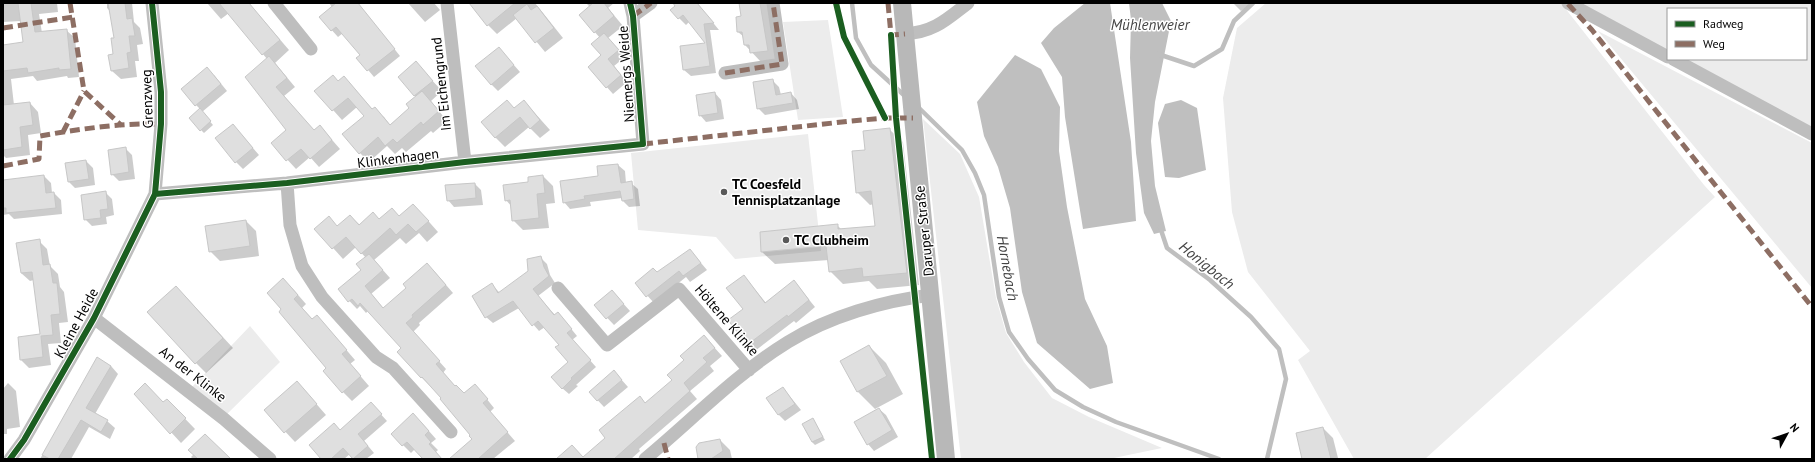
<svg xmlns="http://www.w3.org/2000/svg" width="1815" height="462" viewBox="0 0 1815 462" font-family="'PT Sans',sans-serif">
  <rect width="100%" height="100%" fill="#fff"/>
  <path fill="#ececec" d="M1266,3H1563L1565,8L1704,185L1715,197L1425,459H1354L1298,360L1310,351L1248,272L1232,212L1223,98L1237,28Z
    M1578,3H1812V128L1682,59H1806V9H1668V52Z
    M828,20L843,117L798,120L783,22Z
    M1598,31L1812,143V288Z
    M923,119L960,154L979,197L996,298L1006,333L1024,362L1052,398L1089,417L1162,448L1109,459H961Z
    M808,134L821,251L735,259L716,237L638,230L631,153Z
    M250,326L280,362L225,416L192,387Z"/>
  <path fill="#bfbfbf" d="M1085,3H1110L1131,142L1136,221L1083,229L1065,117L1062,77L1041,43L1054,28Z
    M1129,3H1162L1171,21L1155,102L1151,141L1155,186L1166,231L1154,234L1144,213L1136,153L1130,58L1131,20Z
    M1015,55L1041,69L1060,107L1059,151L1067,207L1085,299L1107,346L1113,383L1090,389L1037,343L1022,292L1010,208L998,167L984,136L977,102Z
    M1181,100L1197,108L1206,170L1179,178L1165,177L1158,123L1165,104Z"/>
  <path fill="#0003" d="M3,3H57L58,12L39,14L42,33L66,30L75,38L79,77L68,78L67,76L37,81L33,76L11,79L14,105L30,103L38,112L41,133L28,135L30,155L6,158L3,155V46L25,43L21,21L3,22Z
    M107,3H132L134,22L140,28L143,44L137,45L139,61H135L137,77L121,79L112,71L115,39L110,11L107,8Z
    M207,3H247L259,15L289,50L275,63L295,87L284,96L314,131L320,126L340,149L319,167L310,157L296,169L272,143L287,130L267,59L229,13L221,19Z
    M329,3H350L365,12L400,56L374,77L358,58L361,55L343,33L338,37L320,17L332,7Z
    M408,3H434L440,10L425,22Z
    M478,3H535L563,38L545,52L517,18L497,34L488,25Z
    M586,3H614L608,8L623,26L608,38L625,57L614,66L627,82L613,94L589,67L603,55L600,38L580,15L590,7Z
    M681,3H697L719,30H710L716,73L691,76L684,70L681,47L707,44L689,22L686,25L671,10Z
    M740,3H768L777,60L761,62L745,45L744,37L738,32L742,17Z
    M1233,3H1254L1241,11Z
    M499,48L520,72L498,91L491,84Z
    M416,63L442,91L431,101L447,121L433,133L431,131L406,152L402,148L395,154L387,146L369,162L360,153L365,116L357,107L342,120L316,91L338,82L344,77L373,110L384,117L390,125L411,108L416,97L399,77Z
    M214,75L227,91L202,112L213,125L204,133L201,130L200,109L196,105Z
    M772,80L779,87L781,95L791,93L797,100L799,109L765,115L758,108Z
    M715,93L721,100L724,119L706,122L700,115Z
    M524,101L550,130L540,138L529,127L505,147L495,137L515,109Z
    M890,130L903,142L919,285L877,289L869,281L843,284L830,271L829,260L775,264L762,252L837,225L842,230L876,227L874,204L870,205L857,192L866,151Z
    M239,132L259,155L243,169L236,162Z
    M125,148L132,155L135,179L119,181L112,174Z
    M86,161L93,168L95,185L75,188L69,182Z
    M618,165L625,171L626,183H631L638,189L640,206L629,207L623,201L622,198L590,202L591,206L570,209L564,202Z
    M44,176L51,183L52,193H54L61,200L62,214L14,219L9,214L3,215V181Z
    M543,176L553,186L555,203L546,204L549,228L523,230L513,220L512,207L506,200L529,183Z
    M475,184L481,190L483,205L454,207L448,200Z
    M105,192L112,199L114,215L106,217L107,224L92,226L85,219Z
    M423,215L438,232L427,242L419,233L406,244L400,238L374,260L390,278L371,294L384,309L434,271L453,293L419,323L420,325L413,332L446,369L443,373L455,387L464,393H482L494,408L490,412L515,441L493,459H451L474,440L472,435L443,398L421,377L402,348L368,311L366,313L360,306L357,309L339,290L363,270L366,258L356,247L343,259L316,229L338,227L350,216L360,225L400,217Z
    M246,221L256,231L259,256L220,261L210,251Z
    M39,241L47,249L50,266L58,274L60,287L64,292L68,322L59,323L61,343L48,344L51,365L29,368L21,360L41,335L34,280L30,281L21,273Z
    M690,250L707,270L690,282L686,277L654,303L636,283L657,273Z
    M540,257L547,264L550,275L555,283L538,296L555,315L564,320L577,336L572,340L596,367L576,385L578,386L569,394L562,388L569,362L560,345L545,327L539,331L519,308L493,323L486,317L492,285L500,293L529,271Z
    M744,276L766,303L794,281L815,307L796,323L794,321L755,351L748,344L744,310Z
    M292,288L306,304L302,308L313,320L325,325L355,360L350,364L369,386L352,401L343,392L328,368L280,312Z
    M612,291L630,311L614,325L595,305Z
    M186,297L233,348L206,373L196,363Z
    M704,336L722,356L710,366L714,371L690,391L697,399L639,449L640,451L631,459H568L583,458L607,438L640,398L646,404L673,380L685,360Z
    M869,346L886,363L903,394L875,409L858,392L842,361Z
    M98,359L111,366L118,374L95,414L107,421L115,428L110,439L89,427L71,459H40Z
    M620,378L628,387L604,407L590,392Z
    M8,383L16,391L20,427L7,429V434H3V389Z
    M783,388L801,410L785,421L778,414Z
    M306,392L326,415L295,442L265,410Z
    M136,394L163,403L167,400L195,429L181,443Z
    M879,409L886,415L898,437L874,451L868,444Z
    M377,410L387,421L364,441L374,453L366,459H354L350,454L344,459H323L340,431Z
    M813,419L825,440L815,445L812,442Z
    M421,422L436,439L431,443L438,450L436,452L442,459H424L415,449L411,453L392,434Z
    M1323,428L1333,438L1338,458L1342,459H1303Z
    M720,440L730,450L732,459H699Z
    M194,454L229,459H193L191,457Z"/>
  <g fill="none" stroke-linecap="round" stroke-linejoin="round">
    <path stroke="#bfbfbf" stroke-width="4.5" d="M852,3L856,38L871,65L906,97
      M1158,54L1194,66L1222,49L1234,21L1253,3
      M918,107L962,150L975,173L984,195L999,297L1009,332L1028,359L1055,390L1083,407L1116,422L1219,459
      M1160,227L1167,248L1210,280L1251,317L1279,349L1286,379L1267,459"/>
  </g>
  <path fill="#dfdfdf" stroke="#c7c7c7" d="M18,3H31L35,32L67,29L71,69L59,70V68L28,73L27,68L3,71V45L23,42Z
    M108,3H125L127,19L132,18L135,36H129L131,52L127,53L129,68L111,71L108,55L113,54L111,38H114Z
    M219,3H249L280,40L262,55Z
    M336,3H358L395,49L367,71L356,58L360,55L336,27L331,31L319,17Z
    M469,3H515L487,26Z
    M593,3H604L614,16L594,33L579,15Z
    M673,3H697L714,23L704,24L710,66L683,70L680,46L705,43L683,15L678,19L670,10L675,6Z
    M739,3H760L768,51L750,53L749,45H744L742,32H737L736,17L741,16Z
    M527,4L531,10L537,6L554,28L535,43L513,15Z
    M604,33L619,50L608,59L621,75L606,88L588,67L601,55L591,44Z
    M499,47L514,65L491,85L475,66Z
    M269,56L287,78L276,87L314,130L320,125L332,140L310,159L301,149L286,161L271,143L286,130L245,77Z
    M416,61L433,81L414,96L398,77Z
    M207,67L221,84L195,106L181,89Z
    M333,75L338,81L344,76L372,109L375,107L390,125L409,108L406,104L422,91L439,111L423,125L421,122L397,143L393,139L385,146L378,137L359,154L342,134L364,116L348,98L332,111L314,91Z
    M773,79L776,95L791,92L793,103L757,109L753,82Z
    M715,92L718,113L699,116L696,95Z
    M507,100L514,108L524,100L540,120L530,129L520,117L495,138L481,122Z
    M30,102L33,125L20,127L22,147L3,150V105Z
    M200,108L211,121L200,131L189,118Z
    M233,124L253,148L235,163L215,138Z
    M890,128L907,273L863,277L862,268L829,272L826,246L761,252L760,232L838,224V229L875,226L871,191L856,193L852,151L865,150L863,131Z
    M126,147L129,172L111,175L108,150Z
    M86,160L89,179L68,182L65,163Z
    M618,164L621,183L632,181L634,199L622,201L620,191L584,196L585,199L563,203L560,181L598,176L597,166Z
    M44,175L46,193L54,192L56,208L6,213V208H3V180Z
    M543,175L545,193L537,194L539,218L512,221L510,200L505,201L503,185L528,182V177Z
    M475,183L476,198L447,201L445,185Z
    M106,191L108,209L100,210L101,218L84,220L81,195Z
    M413,204L429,221L416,232L408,224L396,235L390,228L361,254L346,237L332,249L314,229L329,216L337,226L350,215L359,225L373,212L379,219L392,208L399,216Z
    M246,220L250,246L209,252L205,226Z
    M40,239L43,265L50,264L53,283H57L60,314L51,315L53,335L41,336L43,357L20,360L18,337L40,334L32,272L21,273L16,243Z
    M690,249L701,263L683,276L679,271L646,297L635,283L653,268L657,272Z
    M369,254L383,270L365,286L383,308L406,288L403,284L427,263L446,285L412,315L413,317L406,323L440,361L436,364L455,386L456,385L464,393L475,384L488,399L483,403L508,432L478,459H449L472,439L469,436L470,435L440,399L441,398L422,377L421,378L397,352L401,348L360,303L358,306L352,299L348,302L338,289L361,270L356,264Z
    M541,256L544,267L549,276L533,289L554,315L558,312L572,329L567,333L591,360L571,378L572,379L562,389L551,377L568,362L555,347L559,345L538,321L532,326L513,301L485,318L472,296L492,283L498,293L528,271L527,259Z
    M744,275L765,303L794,280L809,300L788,317L787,315L747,345L728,320L743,309L726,288Z
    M283,278L298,295L294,299L312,319L317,315L347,350L342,354L361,376L342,393L323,371L326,368L279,312L281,309L267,293Z
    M176,286L223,338L195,364L147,312Z
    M612,290L624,304L606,319L594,305Z
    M704,335L715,348L703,358L707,362L684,383L690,391L614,459H556L572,445L583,457L605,438L599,430L640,396L645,403L672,380L667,375L684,360L680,356Z
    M869,345L887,376L857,392L840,361Z
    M97,357L111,366L86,408L108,420L101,432L81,420L58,459H50L42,455Z
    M614,370L622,380L597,401L589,392Z
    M297,381L317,404L284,433L264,410Z
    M145,383L163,402L167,399L186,418L170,434L134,394Z
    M783,387L795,404L778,415L766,398Z
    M371,402L382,414L358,434L368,446L353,459L343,448L331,459H321L309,445L334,423L340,430Z
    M879,408L892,430L867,445L854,422Z
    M413,413L429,431L425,435L431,442L429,444L442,459H423L407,442L402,446L391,434Z
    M813,418L823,437L812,442L802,424Z
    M1323,427L1331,459H1302L1296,433Z
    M205,434L231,459H198L188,450Z
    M720,439L723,451L711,459H698L696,447L699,443Z"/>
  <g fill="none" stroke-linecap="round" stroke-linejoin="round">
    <path stroke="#bebebe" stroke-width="13" d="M274,3L311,49
      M447,3L465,162
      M1568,3L1668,57
      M633,16L651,3
      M905,34C934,32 946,20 968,3
      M1673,59L1812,134
      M725,73L782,64L773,3
      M287,183L290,225L302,266L322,297L376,357L393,368L451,432
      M155,194L287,183L465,162L643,144L633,16L630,3
      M558,288L607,345L679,289L749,370
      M94,318L224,419L270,459
      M10,459L24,440L94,318L155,194L161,124V92L152,3
      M645,459C692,420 736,374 788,342C830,316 883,301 931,295"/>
    <path stroke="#b8b8b8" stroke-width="18" d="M902,3L946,459"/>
    <path stroke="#8d6e63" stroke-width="5" stroke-dasharray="10 5" stroke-linecap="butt" d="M70,3L84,91L122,126
      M888,3L891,35L905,34
      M1568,4L1592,30L1812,307
      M633,16L651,3
      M3,28L73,17
      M725,73L782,64L773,3
      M63,132L84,91
      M643,144L851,121L885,118H913
      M3,166L39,159L40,136C79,129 121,123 161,124
      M664,443L668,459"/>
    <defs>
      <path id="cycleway" d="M836,3L844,37L885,118
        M891,35L896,118L932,459
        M155,194L287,183L465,162L643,144L633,16L630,3
        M10,459L24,440L94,318L155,194L161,124V92L152,3"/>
    </defs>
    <use href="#cycleway" stroke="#fff" stroke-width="8"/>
    <use href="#cycleway" stroke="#1b5e20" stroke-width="6"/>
  </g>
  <g fill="#595959" stroke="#fff" stroke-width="1.5">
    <circle cx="724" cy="192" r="4"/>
    <circle cx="786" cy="240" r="4"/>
  </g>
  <g text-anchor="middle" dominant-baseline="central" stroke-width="3" stroke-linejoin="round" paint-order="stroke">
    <g font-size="14" fill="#000" stroke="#fff">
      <text transform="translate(626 74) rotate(-94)">Niemergs Weide</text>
      <text transform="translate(441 84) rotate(-96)">Im Eichengrund</text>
      <text transform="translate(147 99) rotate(-92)">Grenzweg</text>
      <text transform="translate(398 158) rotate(-7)">Klinkenhagen</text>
      <text transform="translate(924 231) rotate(-96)">Daruper Straße</text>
      <text transform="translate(727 320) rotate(49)">Höltene Klinke</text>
      <text transform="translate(76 323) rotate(-62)">Kleine Heide</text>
      <text transform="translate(193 374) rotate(38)">An der Klinke</text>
    </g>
    <g font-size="14" font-weight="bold" fill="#000" stroke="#fff" text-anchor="start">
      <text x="732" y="184">TC Coesfeld<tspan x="732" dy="16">Tennisplatzanlage</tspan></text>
      <text x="794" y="240">TC Clubheim</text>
    </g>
    <g font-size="15" font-style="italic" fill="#444" stroke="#fff">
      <text x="1150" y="24">Mühlenweier</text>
      <text transform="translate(1207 265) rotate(39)">Honigbach</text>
      <text transform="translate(1008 268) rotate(80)">Hornebach</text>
    </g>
  </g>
  <rect width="1815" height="462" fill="none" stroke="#000000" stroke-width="8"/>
  <rect x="1667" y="8" width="140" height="52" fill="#ffffff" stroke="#999999"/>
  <rect x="1675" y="21" width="20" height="6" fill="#1b5e20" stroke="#999999"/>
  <text x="1703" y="28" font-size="12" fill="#000000">Radweg</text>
  <rect x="1675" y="41" width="20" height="6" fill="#8d6e63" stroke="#999999"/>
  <text x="1703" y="48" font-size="12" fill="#000000">Weg</text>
  <g transform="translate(1787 434) rotate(50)" stroke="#ffffff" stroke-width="3" paint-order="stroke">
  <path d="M0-3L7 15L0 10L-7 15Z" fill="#000000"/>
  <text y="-6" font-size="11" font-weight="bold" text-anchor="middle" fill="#000000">N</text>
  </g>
</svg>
